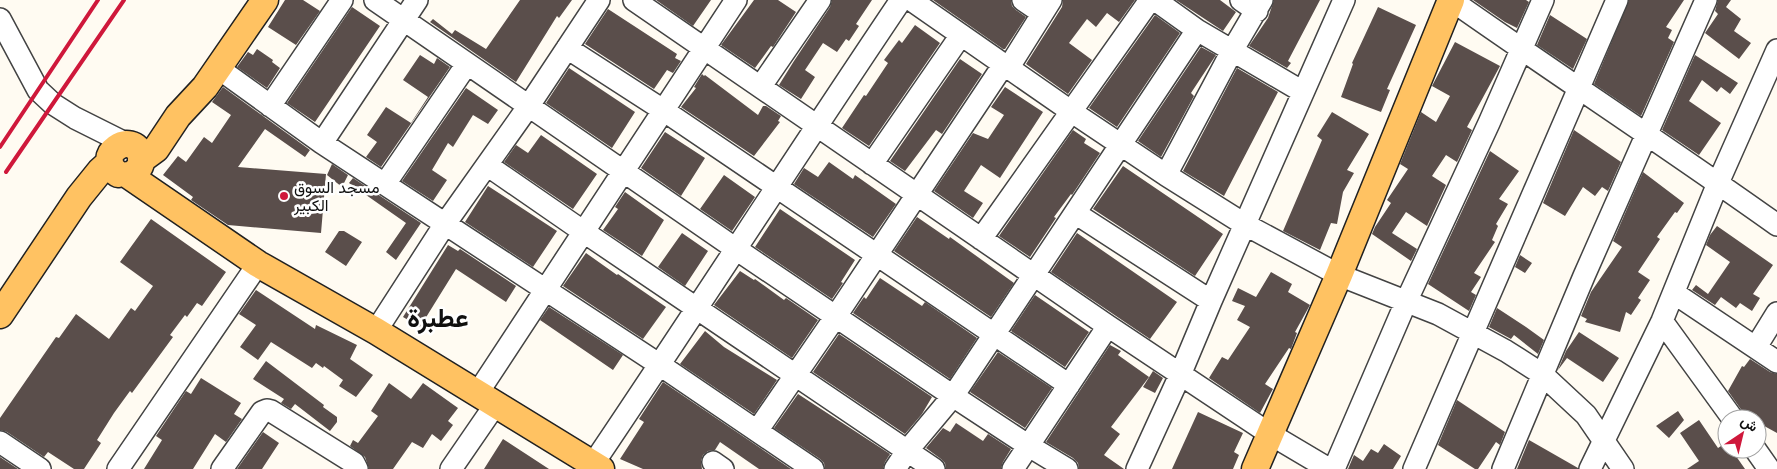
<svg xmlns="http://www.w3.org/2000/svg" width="1777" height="469" viewBox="0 0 1777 469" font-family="'Noto Serif',Vazirmatn,serif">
  <rect width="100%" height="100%" fill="#fffbf2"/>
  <path fill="#5a4e4b" d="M285,0H303L320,11L296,45L268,27Z
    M520,0H572L559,18L557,16L516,82L430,22L433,19L452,34L455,30L486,49Z
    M656,0H711L693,26Z
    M754,0H778L796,12L773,47L771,46L755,68L721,45Z
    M832,0H872L856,24L859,26L849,41L846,39L837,52L823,43L805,70L815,77L801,99L779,85L794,61L830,7Z
    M933,0H1011L1012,6L1016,10L1026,17L1005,49H1003Z
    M1063,0H1135L1119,22L1107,13L1096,27L1087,19L1069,43L1092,60L1068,94L1026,64L1062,7Z
    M1176,0H1220L1236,12L1223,31Z
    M1274,0H1320L1288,61L1291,63L1287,68L1249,46L1268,18Z
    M1473,0H1526L1529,2L1517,28L1505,22Z
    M1629,0H1684L1666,27L1672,30L1668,38L1674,42L1641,116L1594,84Z
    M1718,0H1731L1726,7L1741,19L1734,31L1751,43L1739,59L1705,33L1718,14L1715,11Z
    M352,7L380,26L315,122L287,103Z
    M1378,7L1416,25L1387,89L1390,90L1381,112L1341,97L1353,64L1352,63Z
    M608,9L677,54L675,58L681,61L673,73L667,70L654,89L585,44Z
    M1155,15L1180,33L1117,127L1089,108Z
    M1550,15L1587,39L1573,69L1537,45Z
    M915,25L940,43L869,146L842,128L864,95L866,96L888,63L884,60L899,40L902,43Z
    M1455,42L1500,66L1467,127L1472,130L1457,162L1446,155L1432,176L1446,185L1427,226L1406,212L1392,233L1417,249L1411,261L1372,234L1375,227L1391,203L1387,200L1408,169L1400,164L1421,112L1436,122L1450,96L1432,86Z
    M1201,47L1216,55L1191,93L1194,96L1161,157L1138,141Z
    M257,49L273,60L272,62L280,68L267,88L237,67L248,52L253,55Z
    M420,55L434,64L437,58L450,67L381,167L366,157L377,142L367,135L386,107L411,123L428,97L403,80Z
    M1695,55L1738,83L1730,94L1721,87L1717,92L1702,80L1689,101L1721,123L1699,155L1662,130Z
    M960,59L982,74L942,134L936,130L905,171L890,161Z
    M569,68L635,112L612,148L546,103Z
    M1237,68L1278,92L1224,196L1183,171Z
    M702,74L704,76L705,75L758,115L763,106H766L781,116L778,121L780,122L754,156L681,107L696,88L694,87Z
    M223,87L310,150L305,157L265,129L238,167L326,174L321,233L228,225L191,200L193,197L163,175L178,156L186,162L204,137L212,143L231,115L212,102Z
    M1005,87L1043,112L1000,178L981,165L964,191L983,203L973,218L934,191L973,133L988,139L1004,115L991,107Z
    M466,88L498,110L488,124L473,115L453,147L448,143L432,170L447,180L433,201L402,181Z
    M1332,112L1369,134L1347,170L1354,173L1343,192L1337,224L1331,223L1320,250L1283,231L1322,140L1317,136Z
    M1073,130L1086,139L1084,143L1100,153L1072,195L1071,194L1054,217L1056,218L1030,257L999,236Z
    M1574,130L1621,162L1608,191L1602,187L1595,196L1583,187L1565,216L1543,203Z
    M665,132L705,158L681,196L641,168Z
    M541,135L597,174L573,209L504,162L516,145L528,153Z
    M1490,151L1519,171L1499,199L1508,204L1496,224L1498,226L1492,240L1495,242L1474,273L1481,277L1471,292L1476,295L1469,311L1428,284Z
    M829,162L853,179L855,175L896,204L873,237L794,184L804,168L818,177Z
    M332,164L348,175L342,187L327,175Z
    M1123,166L1223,234L1195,276L1093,209Z
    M1643,172L1684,203L1677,213L1675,212L1657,237L1660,239L1638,272L1650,280L1638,298L1641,300L1631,315L1626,312L1620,332L1585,322L1587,319L1581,316L1591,292L1622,247L1613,241Z
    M724,175L755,197L732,231L700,209Z
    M353,178L421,223L396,260L386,252L406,223L349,183Z
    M488,186L557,231L533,267L465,222Z
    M625,192L664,220L642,256L603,230L618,209L615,207Z
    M780,209L855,260L841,282L843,283L832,299L755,247Z
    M917,217L949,239L950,237L1014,283L991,317L894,251Z
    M151,219L226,272L202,306L197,303L187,317L185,315L170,335L173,337L132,393L130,391L114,413L97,440L101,443L84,469H74L48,452L44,457L7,432L0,430V418L56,337L59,338L76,314L109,339L131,308L135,311L153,286L120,262Z
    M1717,226L1773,265L1753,294L1760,298L1752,311L1740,303L1736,308L1721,297L1715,305L1692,290L1696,285L1708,294L1730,262L1706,245L1710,235Z
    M339,231H344L362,242L346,266L325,252Z
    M682,233L708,251L685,286L658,267Z
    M1077,233L1177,302L1150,339L1051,272Z
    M448,245L458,251L460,249L516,286L506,302L456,269L420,327L403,317Z
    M586,253L617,275L618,274L666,307L643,339L563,286Z
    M1520,255L1532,263L1525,273L1515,267Z
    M740,271L754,280L755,279L784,300L786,298L818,320L792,358L714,305Z
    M1271,272L1292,284L1288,292L1310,305L1295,332L1297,333L1291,349L1289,348L1265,384L1273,389L1260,413L1209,378L1222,357L1228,360L1250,327L1237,320L1245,306L1232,301L1238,288L1256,297Z
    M880,278L922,306L925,302L977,338L950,379L853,313L864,297L866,299Z
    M256,290L315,329L316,325L357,345L350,359L373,375L356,397L339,386L343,380L324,366L323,368L316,363L312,368L271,342L258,360L240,347L256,325L239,314Z
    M1035,295L1089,332L1065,367L1011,331Z
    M549,307L623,355L613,370L540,320Z
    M1497,308L1526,327L1544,340L1538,354L1514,335L1511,339L1489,327Z
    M705,331L724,347L777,380L754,414L680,364Z
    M1579,332L1619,358L1603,382L1567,358L1558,370L1566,351Z
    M839,334L932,397L922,414L905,434L813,372Z
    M1110,345L1121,351L1118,355L1149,377L1111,427L1120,434L1104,455L1124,469H1079L1078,463L1073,458L1046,442Z
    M998,352L1052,388L1025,428L970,392Z
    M1750,359L1770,372L1777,374V433L1757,422V419H1751L1745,415L1728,391L1742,366L1744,367Z
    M266,361L324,405L323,407L337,417V422L330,431L295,404L291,409L281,403L284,399L253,379Z
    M1153,371L1163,378L1155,393L1143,387Z
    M201,378L241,403L234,414L242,419L226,442L215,434L193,469H144L162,440L156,436L186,391L191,394Z
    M663,382L750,441L791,469H759L720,442L715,450L708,451L703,455L701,461L702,469H643L620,459L644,422L639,419Z
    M389,383L411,399L423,383L458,408L448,421L453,425L441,441L432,434L423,448L412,442L393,469H369L365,457L350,446L353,440L358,443L378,416L371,411Z
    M798,394L890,454L885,462L883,469H825L824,463L820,459L774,428Z
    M1457,400L1505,432L1500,445L1496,442L1478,469H1475L1438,445Z
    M1678,411L1684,420L1669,438L1656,426Z
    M1198,412L1243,433L1234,452L1239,455L1233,469H1172Z
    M1699,420L1718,448L1727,442V449H1731L1745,469H1687L1699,461L1680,433Z
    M956,423L983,441L988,434L1011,449L1003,462L1001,469H946L945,463L941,459L926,448L943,428L950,432Z
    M263,432L279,443L262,469H237Z
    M503,439L549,469H484Z
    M1529,440L1578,468V469H1517Z
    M1384,444L1401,456L1393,469H1348L1354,455L1363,461L1371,449L1378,453Z
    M0,457L18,469H0Z"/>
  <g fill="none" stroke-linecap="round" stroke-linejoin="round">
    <defs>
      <path id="minor" d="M375,0L736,249L953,396L1029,446L1067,469
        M634,0L1108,326L1270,434L1329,469
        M911,0L1072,112L1166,175L1244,224L1339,275L1438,314L1506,351L1542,374L1586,415L1623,469
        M1023,0L1042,13
        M1155,0L1197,30L1303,92
        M1241,0L1257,11
        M1451,0C1559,76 1669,148 1777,225
        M0,19L38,90L53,104L75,118L127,144
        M567,48L663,110L1069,385
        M1009,67L1051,0
        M218,68L322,143L660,365L813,469
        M761,86L820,0
        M270,106L342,0
        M322,143L417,0
        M872,164L961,35
        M487,165L584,232L934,469
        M1166,175L1232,51L1262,0
        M385,184L467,64
        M1075,213L1211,301
        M981,239L1150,0
        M1674,293L1777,362
        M1662,321L1733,419
        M376,331L445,224L528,107L599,0
        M1756,347L1777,313
        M477,394L736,0
        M757,431L836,316L1004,64
        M0,442L40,469
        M1755,449L1769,469
        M713,462L723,469
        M593,464C697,310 797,154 901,0
        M118,469L258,264
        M222,469L262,412L267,410L271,411L354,463L357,469
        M451,469L495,405
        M895,469L907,451L953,396L1197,30
        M1013,469L1108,326
        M1137,469L1180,375L1211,301L1344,0
        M1334,469L1406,302L1489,123L1543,0
        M1414,469L1617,0
        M1503,469L1584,276L1706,0
        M1590,469L1662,321L1718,183L1777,50"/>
      <path id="major" d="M141,160L156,149L178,116L205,87L265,0
        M118,174C91,156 133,128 141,156C143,163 139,169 134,173
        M128,175L258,264L376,331L601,469
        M0,315L79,197L100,171L110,162
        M1255,469L1339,275L1451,0"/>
    </defs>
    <use href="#minor" stroke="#434343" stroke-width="24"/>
    <use href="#major" stroke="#212121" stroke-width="29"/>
    <use href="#minor" stroke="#fff" stroke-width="21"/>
    <use href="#major" stroke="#ffc262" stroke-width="26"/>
    <path stroke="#cf183b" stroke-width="4" d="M0,147L98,0
      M6,172L124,0"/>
  </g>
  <circle fill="#cf183b" stroke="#fff" stroke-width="2" cx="284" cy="196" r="5"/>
  <g text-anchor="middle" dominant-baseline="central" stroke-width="5" stroke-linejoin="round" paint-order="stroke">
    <g font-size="16" fill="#101010" stroke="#fff" text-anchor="start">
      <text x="294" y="187">مسجد السوق<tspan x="294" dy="18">الكبير</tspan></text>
    </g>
    <g font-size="26" font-weight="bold" fill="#101010" stroke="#fff">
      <text x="438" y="317">عطبرة</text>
    </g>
  </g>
  <g transform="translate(1742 434) rotate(35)"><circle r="24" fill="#ffffff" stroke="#9f9f9f"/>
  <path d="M0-4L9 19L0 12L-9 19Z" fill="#cf183b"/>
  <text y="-8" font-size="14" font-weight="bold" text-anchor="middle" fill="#101010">ش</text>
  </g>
</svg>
